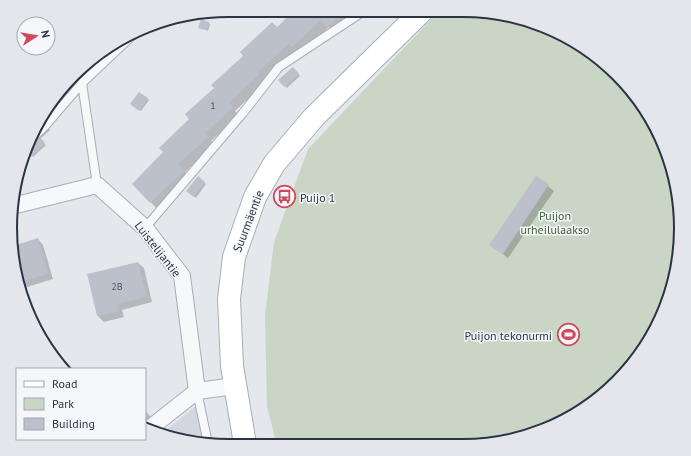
<svg xmlns="http://www.w3.org/2000/svg" width="691" height="456" viewBox="0 0 691 456" font-family="'PT Sans',sans-serif">
  <rect width="100%" height="100%" fill="#e4e7ec"/>
  <path fill="#d2d6de" d="M202,401L213,444H199L163,433Z"/>
  <path fill="#c9d6c5" d="M438,12H492L559,32L607,64L659,132L681,214L669,298L627,372L559,424L477,446L277,445L267,407L265,315L274,242L308,149Z"/>
  <path fill="#0003" d="M296,10L360,11L335,34L329,27L300,54L296,50L264,80L266,82L235,111L239,115L211,141L214,145L185,172L192,178L158,210L134,184L165,152L191,120L277,28Z
    M209,23L210,24L208,31L199,28Z
    M125,38L69,90L75,97L45,124L50,130L40,139L46,145L33,157L27,151L24,154L27,145L55,95L107,47Z
    M293,68L300,76L287,88L279,80Z
    M139,93L149,100L141,111L133,106Z
    M536,177L554,191L508,258L491,245Z
    M198,178L206,184L196,198L189,193Z
    M38,239L43,245L53,279L24,288L25,292L23,293L14,271L13,247Z
    M138,263L144,268L152,302L122,310L124,317L104,322L98,316L88,275Z
    M145,410L153,420L145,427Z"/>
  <path fill="#bbc0ca" d="M295,10L345,11L327,27L321,20L292,47L288,44L258,72L260,74L229,103L233,107L205,133L208,137L178,164L185,170L150,203L132,184L163,152L159,148L189,119L185,114L214,88L211,85L243,56L240,52L272,22L277,27Z
    M201,19L209,22L207,30L198,28Z
    M293,67L299,74L284,87L278,80Z
    M66,85L69,89L49,107L55,95Z
    M139,92L148,98L139,111L130,104Z
    M41,119L44,122L36,129H35Z
    M39,136L45,143L31,157L25,150Z
    M198,176L205,182L194,197L186,191Z
    M536,176L549,184L503,254L489,245Z
    M38,238L48,274L19,282L14,271L13,246Z
    M138,262L147,297L117,304L119,311L97,316L87,274Z"/>
  <g fill="none" stroke-linecap="round" stroke-linejoin="round">
    <defs>
      <path id="lane" d="M29,141L46,125L82,83
        M97,185L82,83L136,32
        M145,228L243,113L279,67L364,11
        M197,391L208,444"/>
      <path id="street" d="M12,206L97,185L145,228L182,276L197,391
        M149,429L197,391L235,386"/>
      <path id="secondary" d="M245,444L232,366L229,299L234,257L255,197L274,164L314,117L422,11"/>
    </defs>
    <use href="#lane" stroke="#a9aeb7" stroke-width="10"/>
    <use href="#street" stroke="#a9aeb7" stroke-width="18"/>
    <use href="#secondary" stroke="#a9aeb7" stroke-width="24"/>
    <use href="#lane" stroke="#f7f8fa" stroke-width="8"/>
    <use href="#street" stroke="#f7f8fa" stroke-width="16"/>
    <use href="#secondary" stroke="#fff" stroke-width="22"/>
  </g>
  <defs>
    <symbol id="bus-ring" viewBox="-11 -11 22 22"><circle r="9.5" fill="#f4f6f9" stroke="#d1495b" stroke-width="1.5"/><path d="M-5-6H5V4H4V6H2V4H-2V6H-4V4H-5ZM-3.5-4V0h7V-4ZM-3.5 1.2v1.5H-2V1.2ZM2 1.2v1.5H3.5V1.2Z" fill="#d1495b"/></symbol>
    <symbol id="stadium-ring" viewBox="-11 -11 22 22"><circle r="9.5" fill="#f4f6f9" stroke="#d1495b" stroke-width="1.5"/><path d="M0-5a6.5 5 0 1 0 0 10a6.5 5 0 1 0 0-10ZM-3.5-1.8h7v3.6h-7Z" fill="#d1495b"/></symbol>
  </defs>
  <g fill-rule="evenodd">
    <use href="#bus-ring" x="272" y="184" width="25" height="25"/>
    <use href="#stadium-ring" x="556" y="322" width="25" height="25"/>
  </g>
  <g text-anchor="middle" dominant-baseline="central" stroke-width="3" stroke-linejoin="round" paint-order="stroke">
    <g font-size="10" fill="#4f5766">
      <text x="213" y="105">1</text>
      <text x="117" y="286">2B</text>
    </g>
    <g font-size="12" fill="#2b3445" stroke="#f4f6f9" text-anchor="start">
      <text x="300" y="197">Puijo 1</text>
      <text x="552" y="335" text-anchor="end">Puijon tekonurmi</text>
    </g>
    <g font-size="12" fill="#3f6138" stroke="#f4f6f9">
      <text x="555" y="215">Puijon<tspan x="555" dy="14">urheilulaakso</tspan></text>
    </g>
    <g font-size="12" fill="#2b3445" stroke="#f4f6f9">
      <text transform="translate(248 221) rotate(-69)">Suurmäentie</text>
      <text transform="translate(158 249) rotate(52)">Luistelijantie</text>
    </g>
  </g>
  <path d="M0 0H691V456H0ZM228 17H463A211 211 0 0 1 674 228V228A211 211 0 0 1 463 439H228A211 211 0 0 1 17 228V228A211 211 0 0 1 228 17Z" fill="#e4e6eb" fill-rule="evenodd"/>
  <path fill="none" stroke="#2b3445" stroke-width="2" d="M228 17H463A211 211 0 0 1 674 228V228A211 211 0 0 1 463 439H228A211 211 0 0 1 17 228V228A211 211 0 0 1 228 17Z"/>
  <rect x="16" y="368" width="130" height="72" fill="#f4f6f9" stroke="#a4a8b1"/>
  <rect x="24" y="381" width="20" height="6" fill="#ffffff" stroke="#a4a8b1"/>
  <text x="52" y="388" font-size="12" fill="#2b3445">Road</text>
  <rect x="24" y="398" width="20" height="12" fill="#c9d6c5" stroke="#a4a8b1"/>
  <text x="52" y="408" font-size="12" fill="#2b3445">Park</text>
  <rect x="24" y="418" width="20" height="12" fill="#bbc0ca" stroke="#a4a8b1"/>
  <text x="52" y="428" font-size="12" fill="#2b3445">Building</text>
  <g transform="translate(36 36) rotate(78)"><circle r="19" fill="#f4f6f9" stroke="#a4a8b1"/>
  <path d="M0-3L7 15L0 10L-7 15Z" fill="#d1495b"/>
  <text y="-6" font-size="11" font-weight="bold" text-anchor="middle" fill="#2b3445">N</text>
  </g>
</svg>
